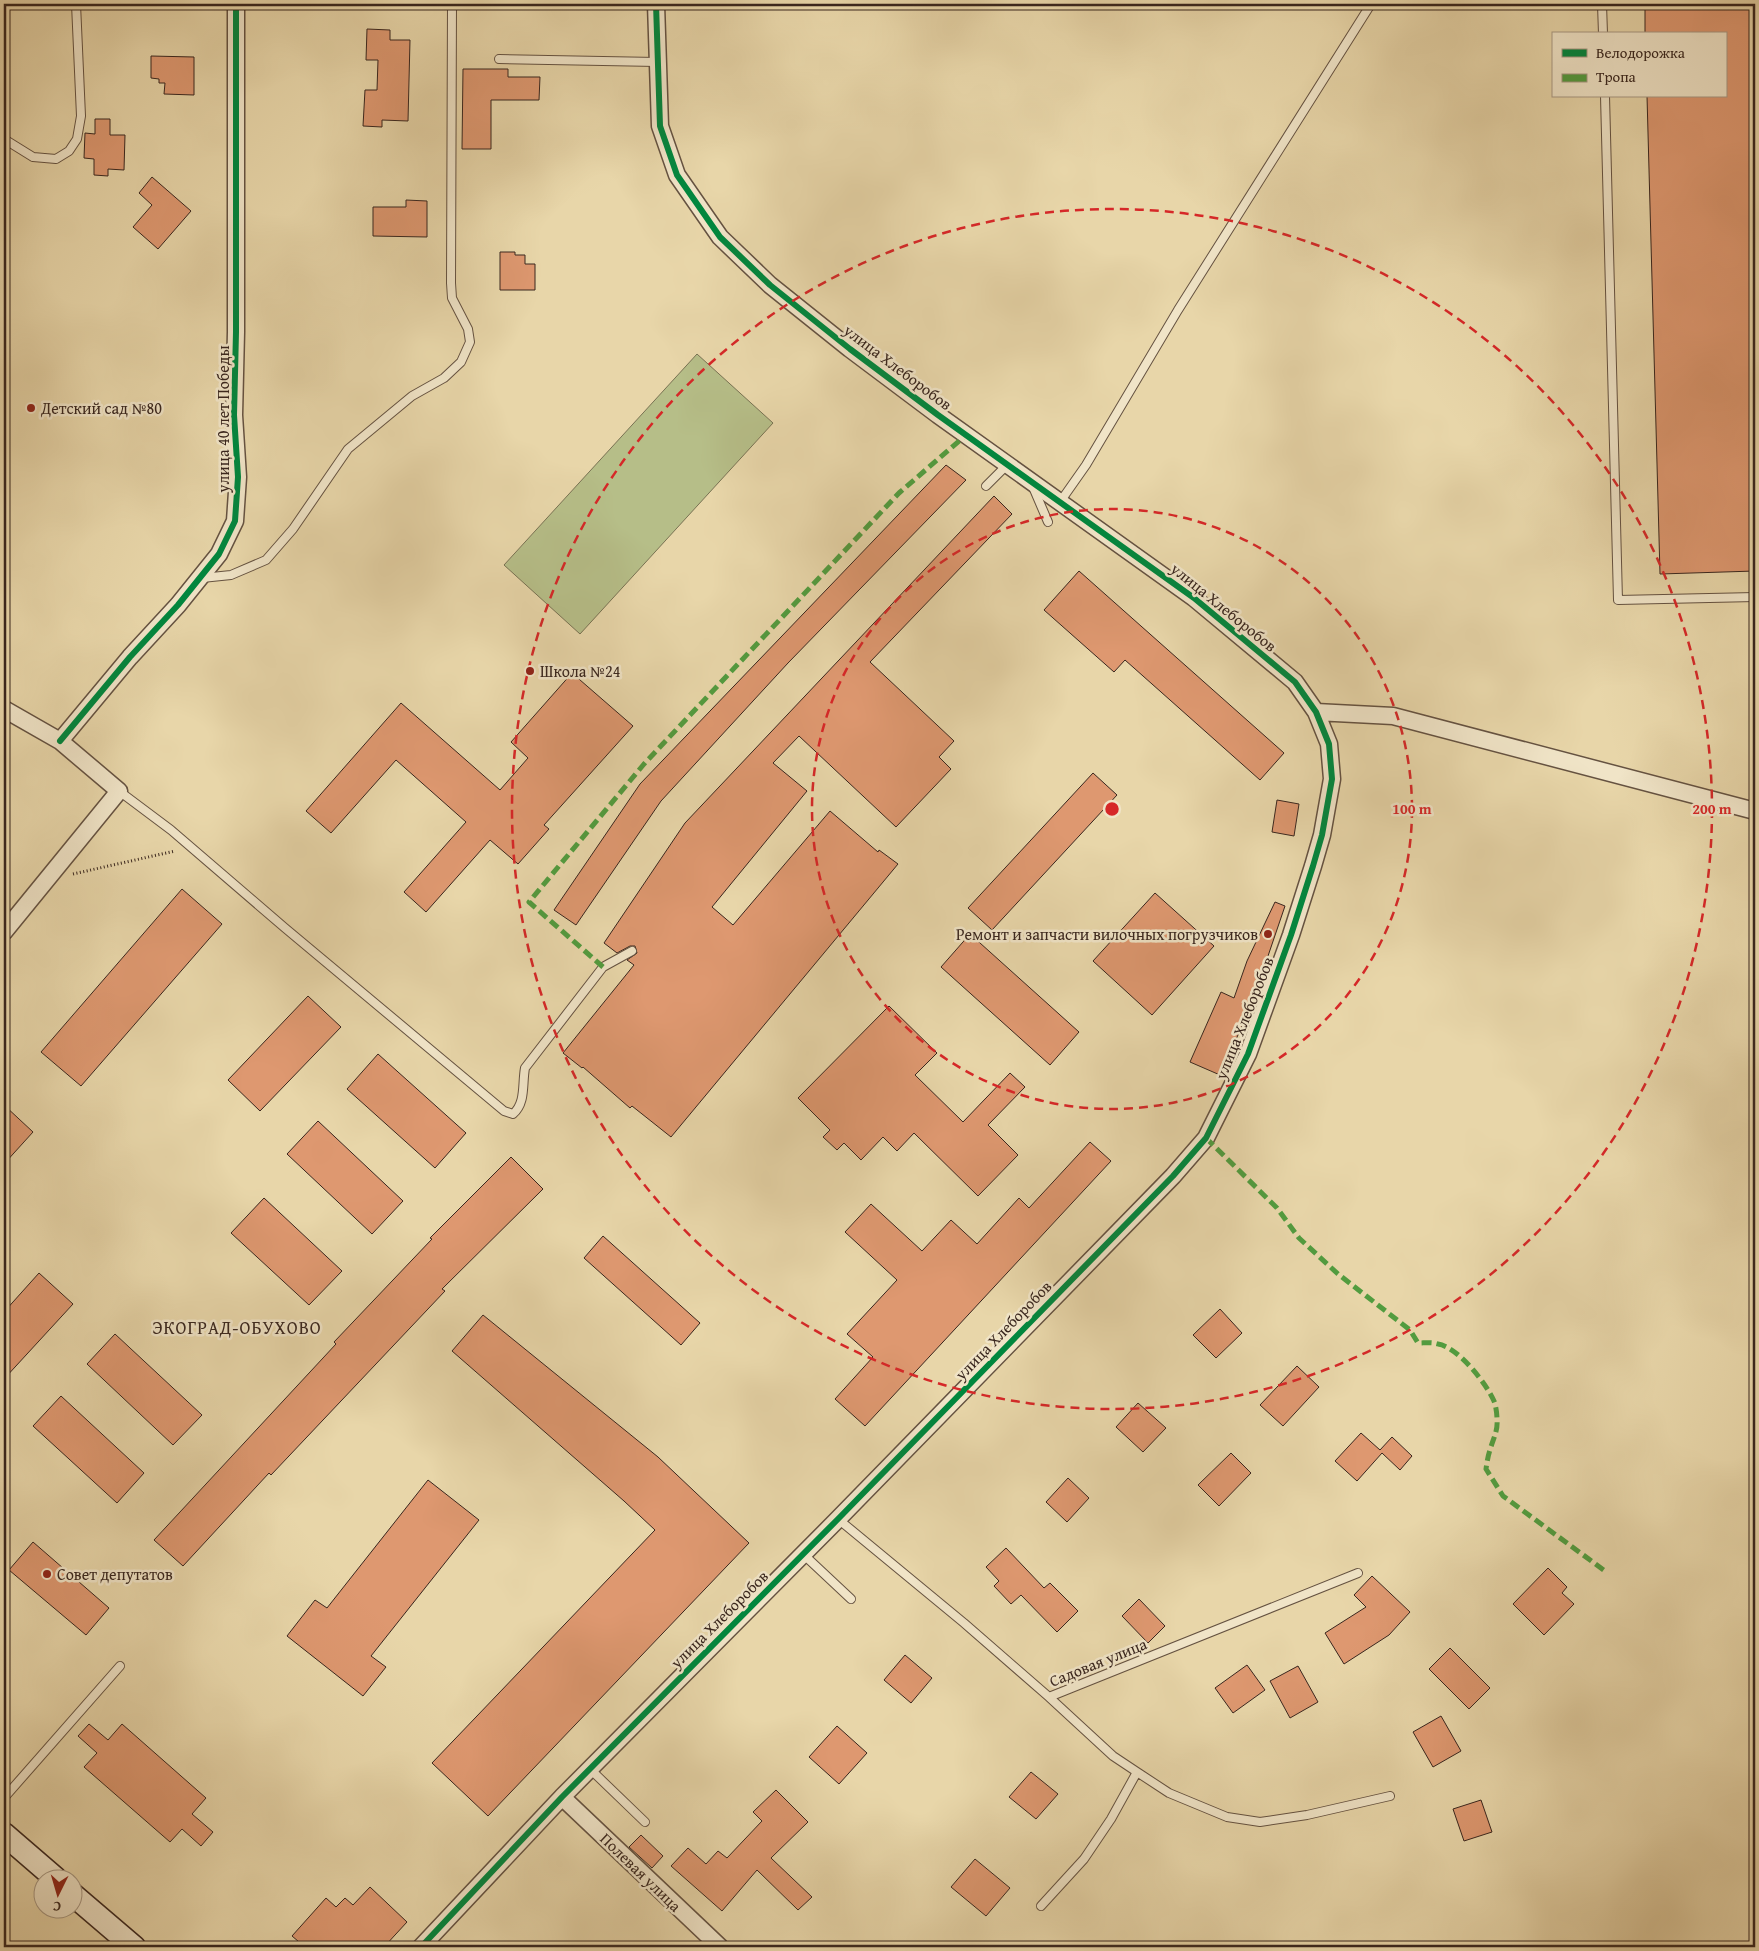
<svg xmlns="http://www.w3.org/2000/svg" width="1759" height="1951" viewBox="0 0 1759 1951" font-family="'Gentium Book Plus',serif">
  <rect width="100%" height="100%" fill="#e8d6a9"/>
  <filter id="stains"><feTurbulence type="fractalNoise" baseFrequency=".004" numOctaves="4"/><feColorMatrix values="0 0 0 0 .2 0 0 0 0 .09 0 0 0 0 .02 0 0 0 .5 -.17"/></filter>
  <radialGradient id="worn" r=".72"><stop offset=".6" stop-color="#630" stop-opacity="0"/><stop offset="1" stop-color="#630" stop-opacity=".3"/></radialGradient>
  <path fill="#b6be88" stroke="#787253" d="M697,354L773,423L580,634L504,565Z"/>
  <path fill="#de9870" stroke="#39261e" d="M1645,4H1755V571L1660,574L1647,96H1725V34H1645Z
    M367,29L390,30V40H410L408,121L382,120V127L363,126L365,90H377L378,60H366Z
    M151,56L194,57V95L164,94L165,83H159V79L151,78Z
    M463,69H508V77H540L539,100H491V149H462Z
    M95,119H110V135H125L124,170L108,169V176L94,175V159L84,158L85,133L95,134Z
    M152,177L191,211L158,249L133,227L152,205L139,193Z
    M406,200L427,201V237L373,236V207H406Z
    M500,252H515V255H525V264H535V290H500Z
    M946,465L966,480L788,663L661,801L576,925L554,910L640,784Z
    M994,496L1012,514L870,662L954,741L939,757L951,769L896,827L799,736L773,763L807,791L712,907L733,925L830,811L878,852L879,850L898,864L671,1137L632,1106L630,1108L583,1067L582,1068L563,1053L634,965L627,960L637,953L635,946H630L617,953L604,943L685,823Z
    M1079,571L1284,753L1260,780L1125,660L1114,672L1044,610Z
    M572,673L633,726L544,825L549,829L518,864L490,840L426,912L404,892L466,822L396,760L331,833L306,811L401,703L500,790L528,758L511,742Z
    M1093,773L1117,795L992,930L968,908Z
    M1277,800L1299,804L1294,836L1272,832Z
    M182,889L222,924L81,1086L41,1052Z
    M1155,893L1214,946L1152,1015L1093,961Z
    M1275,902L1285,906L1251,1006L1220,1075L1190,1062L1221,992L1234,998L1247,961Z
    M970,934L1079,1032L1050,1065L941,967Z
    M308,996L341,1027L260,1111L228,1080Z
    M889,1006L937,1053L915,1075L963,1122L1010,1073L1025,1087L988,1125L1018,1155L978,1196L914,1133L897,1151L883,1137L861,1160L844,1143L837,1150L823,1137L830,1130L798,1098Z
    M378,1054L466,1133L435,1168L347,1089Z
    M4,1105L33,1132L4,1164Z
    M318,1121L403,1201L372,1234L287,1154Z
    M1090,1142L1111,1161L865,1426L835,1399L873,1357L847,1334L897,1280L845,1232L871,1204L922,1251L951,1220L977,1244L1019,1198L1029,1208Z
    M511,1157L543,1189L442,1289L445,1291L271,1475L269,1473L183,1566L154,1540L336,1344L334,1342L432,1239L430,1238Z
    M264,1198L342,1271L309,1305L231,1233Z
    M603,1236L700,1323L681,1345L584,1258Z
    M39,1273L73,1304L4,1379V1312Z
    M1220,1309L1242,1333L1216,1358L1193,1335Z
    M483,1315L658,1457L749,1543L488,1816L432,1763L655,1530L624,1501L452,1351Z
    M115,1334L202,1415L173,1445L87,1364Z
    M1297,1366L1319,1387L1283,1426L1260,1405Z
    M61,1396L144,1473L117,1503L33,1426Z
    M1138,1403L1166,1428L1143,1452L1116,1427Z
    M1361,1433L1380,1450L1392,1437L1412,1456L1400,1470L1382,1453L1357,1481L1335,1461Z
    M1231,1453L1251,1473L1219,1506L1198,1485Z
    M1068,1478L1089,1498L1067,1522L1046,1502Z
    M428,1480L479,1520L371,1656L386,1667L363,1696L287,1636L315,1600L327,1608Z
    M33,1542L109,1608L86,1635L9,1570Z
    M1006,1548L1044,1588L1050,1583L1078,1611L1057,1632L1021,1595L1011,1604L994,1586L999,1581L986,1567Z
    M1548,1568L1567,1587L1562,1593L1574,1604L1544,1635L1513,1604Z
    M1372,1576L1410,1612L1389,1635L1344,1664L1325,1633L1366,1607L1354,1595Z
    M1139,1599L1165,1626L1148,1643L1122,1616Z
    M1450,1648L1490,1688L1469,1709L1429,1669Z
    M905,1655L932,1678L911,1703L884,1680Z
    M1247,1665L1265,1690L1233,1713L1215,1688Z
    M1298,1666L1318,1702L1290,1718L1270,1681Z
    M1441,1716L1461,1751L1433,1767L1413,1732Z
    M89,1724L108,1740L122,1724L206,1798L192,1814L213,1832L201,1846L182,1829L170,1842L84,1767L97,1753L78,1736Z
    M837,1726L867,1753L839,1784L809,1757Z
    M1031,1772L1058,1794L1036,1819L1009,1797Z
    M776,1790L808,1822L771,1858L812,1897L798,1910L757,1870L722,1911L671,1866L688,1848L706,1864L718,1851L727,1858L762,1821L753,1812Z
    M1481,1800L1492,1832L1464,1841L1453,1809Z
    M641,1835L663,1856L652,1868L629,1847Z
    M975,1859L1010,1888L986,1916L951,1887Z
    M370,1887L407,1922L384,1947H305L292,1936L326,1898L336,1907L345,1898L353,1905Z"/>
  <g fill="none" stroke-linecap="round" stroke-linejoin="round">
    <defs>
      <path id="service" d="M1602,4L1603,34
        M499,59L657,62
        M1605,96L1618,600L1755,597
        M4,139L33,157L56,159L69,151L77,139L81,116L76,4
        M986,486L1007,465
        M1033,487L1048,522
        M1060,502L1086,465L1178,310L1371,4
        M202,578L231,575L266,560L293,529L348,449L412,396L444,378L461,362L470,342L468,329L452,298L451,283L452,4
        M119,791L171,830L285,928L504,1111L513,1114C526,1103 522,1084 525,1068L603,967L632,951
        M838,1519L964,1623L1049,1697L1358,1573
        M803,1554L851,1599
        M1049,1697L1113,1756L1137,1772L1169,1793L1227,1817L1260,1822L1307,1815L1390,1796
        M590,1769L645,1822
        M4,1798L120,1666
        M1041,1906L1084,1859L1111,1819L1137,1772"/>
      <path id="minor" d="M4,709L60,741L119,791L4,932
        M1316,712L1393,716L1755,811
        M60,741L130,657L178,605L219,554L235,521L238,477L234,415L236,332V4
        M562,1797L720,1947
        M421,1947L562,1797L838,1519L1173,1176L1206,1138L1248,1054L1291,935L1313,866L1322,835L1332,779L1329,744L1316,712L1295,682L1194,598L938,415L850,349L770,285L720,237L677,175L660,126L656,4"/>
      <path id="secondary" d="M4,1834L55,1878
        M72,1894L134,1947"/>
    </defs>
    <use href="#service" stroke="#655241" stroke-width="10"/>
    <use href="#minor" stroke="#655241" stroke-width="19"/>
    <use href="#secondary" stroke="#39261e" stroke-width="25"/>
    <path stroke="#39261e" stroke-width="3" stroke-dasharray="1 2.5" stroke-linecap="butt" d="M73,874L175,851"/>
    <use href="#service" stroke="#f0e4c7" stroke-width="8"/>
    <use href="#minor" stroke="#f0e4c7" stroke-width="16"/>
    <use href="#secondary" stroke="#f0e4c7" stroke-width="22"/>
    <path stroke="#529c3f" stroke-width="5" stroke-dasharray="10 5" stroke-linecap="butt" d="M603,967L529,902L644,764L899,493L966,435
      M1206,1138L1277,1208L1299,1238L1338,1274L1410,1330L1418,1343C1425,1343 1432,1342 1438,1344C1458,1347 1486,1383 1494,1401C1496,1406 1497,1414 1497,1420C1498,1431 1493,1439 1490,1450C1488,1456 1487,1462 1486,1469L1503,1496L1605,1571"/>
    <defs>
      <path id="cycleway" d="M60,741L130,657L178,605L219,554L235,521L238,477L234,415L236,332V4
        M421,1947L562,1797L838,1519L1173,1176L1206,1138L1248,1054L1291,935L1313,866L1322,835L1332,779L1329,744L1316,712L1295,682L1194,598L938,415L850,349L770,285L720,237L677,175L660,126L656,4"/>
    </defs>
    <use href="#cycleway" stroke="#f0e4c7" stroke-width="9"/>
    <use href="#cycleway" stroke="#00873e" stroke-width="6"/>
  </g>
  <g fill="none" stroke="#d62828" stroke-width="2.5" stroke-dasharray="9 6">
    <circle cx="1112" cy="809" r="300"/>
    <circle cx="1112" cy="809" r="600"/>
  </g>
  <g fill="#8f2418" stroke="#f0e4c7" stroke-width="2">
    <circle cx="31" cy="408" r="5"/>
    <circle cx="530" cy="671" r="5"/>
    <circle cx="1268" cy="934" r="5"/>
    <circle cx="47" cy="1574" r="5"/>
  </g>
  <g text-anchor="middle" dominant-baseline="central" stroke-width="5" stroke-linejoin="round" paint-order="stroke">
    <g font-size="16" fill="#39261e" stroke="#f0e4c7">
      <text transform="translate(898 367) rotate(37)">улица Хлеборобов</text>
      <text transform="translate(223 419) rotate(-90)">улица 40 лет Победы</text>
      <text transform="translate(1224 607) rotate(39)">улица Хлеборобов</text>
      <text transform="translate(1244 1018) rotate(-68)">улица Хлеборобов</text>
      <text transform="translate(1003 1330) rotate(-46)">улица Хлеборобов</text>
      <text transform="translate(719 1619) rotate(-45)">улица Хлеборобов</text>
      <text transform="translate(1098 1662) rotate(-22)">Садовая улица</text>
      <text transform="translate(641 1872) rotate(44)">Полевая улица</text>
    </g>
    <g font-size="16" fill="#39261e" stroke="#f0e4c7" text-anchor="start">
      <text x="41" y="408">Детский сад №80</text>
      <text x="540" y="671">Школа №24</text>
      <text x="1258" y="934" text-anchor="end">Ремонт и запчасти вилочных погрузчиков</text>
      <text x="57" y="1574">Совет депутатов</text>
    </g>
    <g font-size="18" letter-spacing="1" fill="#39261e" stroke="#f0e4c7">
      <text x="237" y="1327">ЭКОГРАД-ОБУХОВО</text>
    </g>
  </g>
  <circle cx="1112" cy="809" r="8" fill="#d62828" stroke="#f0e4c7" stroke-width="2.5"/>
  <g font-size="15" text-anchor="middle" font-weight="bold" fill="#d62828" stroke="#f0e4c7" stroke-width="5" stroke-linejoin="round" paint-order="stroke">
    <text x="1412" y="814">100 m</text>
    <text x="1712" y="814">200 m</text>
  </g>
  <rect width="1759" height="1951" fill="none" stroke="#e8d6a9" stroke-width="20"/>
  <rect x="5" y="5" width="1749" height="1941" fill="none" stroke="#39261e" stroke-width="2.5"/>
  <rect x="10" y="10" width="1739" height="1931" fill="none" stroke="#39261e"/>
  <rect x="1552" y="32" width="175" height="65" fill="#f0e4c7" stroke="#a79883"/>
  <rect x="1562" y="49" width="25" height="8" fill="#00873e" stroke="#a79883"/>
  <text x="1596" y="58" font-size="15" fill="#39261e">Велодорожка</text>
  <rect x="1562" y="74" width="25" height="8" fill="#529c3f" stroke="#a79883"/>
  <text x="1596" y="82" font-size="15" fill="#39261e">Тропа</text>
  <g transform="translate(58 1894) rotate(185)"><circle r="24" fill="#f0e4c7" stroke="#a79883"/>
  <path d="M0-4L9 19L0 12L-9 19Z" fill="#8f2418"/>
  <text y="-8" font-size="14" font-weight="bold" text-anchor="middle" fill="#39261e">С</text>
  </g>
  <rect width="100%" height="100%" filter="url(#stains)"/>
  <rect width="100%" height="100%" fill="url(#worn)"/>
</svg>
